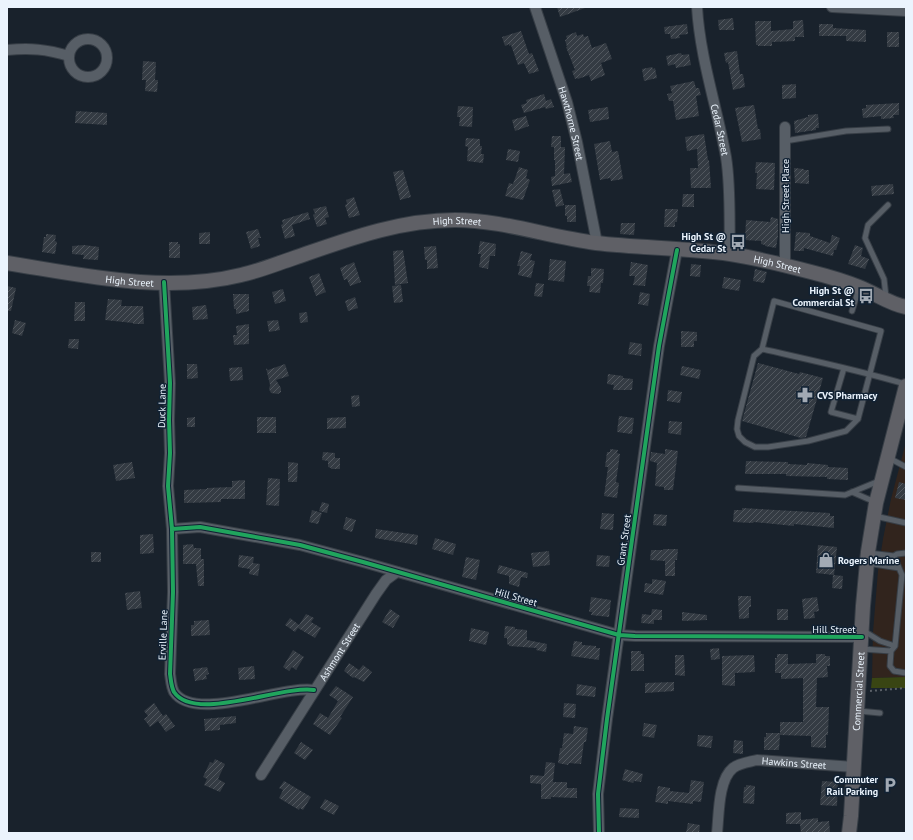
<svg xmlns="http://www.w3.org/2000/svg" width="913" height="840" viewBox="0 0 913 840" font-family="'PT Sans',sans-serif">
  <defs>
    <pattern id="building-hatch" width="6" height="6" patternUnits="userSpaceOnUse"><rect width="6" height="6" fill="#343b43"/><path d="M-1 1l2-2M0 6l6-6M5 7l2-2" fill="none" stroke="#52585f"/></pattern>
  </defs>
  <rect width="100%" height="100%" fill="#19222c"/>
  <path fill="#31241d" d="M906,442V677L872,678L873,632L878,571L883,539L891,499Z"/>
  <path fill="#394513" d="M906,677V688H871L872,678Z"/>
  <path fill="url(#building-hatch)" d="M557,7H585V8L560,17Z
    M733,18L734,30H719L718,20Z
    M803,20L804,37H795V41L772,42V46H758V45H756L755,21H771V31L793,29V21Z
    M687,24L688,34L679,35L680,38L671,39L670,34H665L664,27Z
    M819,24H833V28L866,30V42L846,41V36H819Z
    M521,31L529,54L532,53L539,71L529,74L524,63L518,65L511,45L509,46V44L505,46L502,37Z
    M576,32L577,36L583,34L584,37L588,36L592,48L606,43L612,59L601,63L605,75L591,81L589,75L578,79L577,78L575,79L572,71L575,70L566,47H567L565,40L567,39L566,36Z
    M887,32H899V47H887Z
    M737,51L740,74H743L745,87L733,90L728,62L726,63L724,53Z
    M681,53L682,55L689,54L691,65L676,68L675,64L668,66L666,56Z
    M143,61L156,62L155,80H158L157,92L145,91L146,80H142Z
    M652,67L653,69L655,68L657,78L644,81L642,69Z
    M694,81L696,88H699L701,95L696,96L699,116L676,120L673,101H669L667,94L672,93L670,86Z
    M796,84V98L782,99V85Z
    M544,94L546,101L551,99L554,107L546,109L545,107L524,113L521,105L527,103L526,100Z
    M899,103V115H893L894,118L881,119V116L863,118L862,109L866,108V105Z
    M754,105L758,129H760L761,139L742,142L735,108Z
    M458,106L473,107L472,127L459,126L460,117H457Z
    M608,107L609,119L590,122L588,110Z
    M76,111L107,113V125L75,123Z
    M818,114L819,128H816V130L795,133L794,121L808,117V115Z
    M526,116L529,126L515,131L512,120Z
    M704,134L708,160H709L711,188H691L690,168H698L697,149L687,151L685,137Z
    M552,136H561V147H565L564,174L570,173L572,182L552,186L551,177L555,176V160H554V147H551Z
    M466,138L480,139V146H482L481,154H484L483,163L467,161L468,147L465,146Z
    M610,141L612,152L618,151L623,179L611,181L610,178L600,180L594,144Z
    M508,149L520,151L518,162L506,160Z
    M756,162L775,163L774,190L756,189L757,173H755Z
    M519,167L528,170L526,178L530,180L523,200L505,196L509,183L513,184Z
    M794,168L804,169V170H809V184L795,183Z
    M403,170L411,197L400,200L393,172Z
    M893,184L894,194L872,196L871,186Z
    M560,189L564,205L556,207L552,190Z
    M683,194H694V207H682Z
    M354,197L360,215L349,218L345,205L347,204L346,200Z
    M565,205H576V222H567V216H565Z
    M326,206L329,217L325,218L327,224L317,227L313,215L315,214L313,209Z
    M665,209H678L677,222H675V227H664Z
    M308,212L310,219L292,225L295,236L285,239L281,225L283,224L282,220Z
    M771,217L778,219V236L776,248L765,246V245L761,244V241L745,240L746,220L770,222Z
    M621,223H635L634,235L620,234Z
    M258,229L261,238H258L260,246L251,249L246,232Z
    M210,232V244H199V233Z
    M796,232L810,233V236L830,243L832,235L840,238L836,250H834L833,256L804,248V251H794Z
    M46,234L56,235L55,241L57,242L55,254L42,252L44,237H46Z
    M480,241L496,244L495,256H490L488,269L479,267L481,254H478Z
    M169,242H178V244H180V258H169Z
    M84,245L99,247L98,260L83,259L84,255L72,254V246Z
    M855,245L863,248L861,256L869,259L865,269L848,264Z
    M436,246L438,268L427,269V260H425L424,247Z
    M403,250L408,283L395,285L393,251Z
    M521,251L532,254L530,260L535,261L531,278L518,275L520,266H517Z
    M550,259L566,261L564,282L548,280Z
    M354,262L361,282L350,286L347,279L344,280L340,268Z
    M631,262L648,265L645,286L633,285L635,276H629Z
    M691,264L701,265L700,277L690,276Z
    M591,268L604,269L603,283H601L600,293L589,292L590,286H587L588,276H591Z
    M755,269L767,272L764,283L753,281Z
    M319,273L326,292L316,296L309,277Z
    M724,277L741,280L739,291L722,288Z
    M536,283L544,284L542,297L534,296Z
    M401,285L403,302L394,303L392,286Z
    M7,286L16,288L11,311H7Z
    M283,289L286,301L275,304L272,292Z
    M640,292L650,294L648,306L638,304Z
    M233,294H249V311L236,314V309H234Z
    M355,297L358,308L348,311L345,301Z
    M108,299L122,300L121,306H143L144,324H133V323L105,320Z
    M75,302H85V321H74Z
    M206,305L208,319L193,320L192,307Z
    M307,312L308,322L300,323L299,313Z
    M15,320L26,323L22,336L12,333Z
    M278,320L280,330L269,332L267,321Z
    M249,324V344L234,345L233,335H237L236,326Z
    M681,331L697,332V341H694V347H681Z
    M69,339H79L78,349L68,348Z
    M630,342L642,344L641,356L628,354Z
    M758,363L799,374L800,372L823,378L806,437L801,438L742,421Z
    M187,364H197L198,378L187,379Z
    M285,364L289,376L276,380L281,388V392L278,394L271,393L269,389L270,385L266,368L268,370Z
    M682,366L701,370L699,379L680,375Z
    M242,367L243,380L230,381L229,368Z
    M608,374L623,376V378L633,379L632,390H613L614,385L607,384Z
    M668,390L682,392L680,403L667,401Z
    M359,395L360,406L352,407L351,396Z
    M619,416L634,418L632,434L617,432Z
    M195,417V427H187V418Z
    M257,417H276V433H257Z
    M346,417V428L327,429V418Z
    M669,421L682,422L681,435L668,433Z
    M610,449L618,450L617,453L620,454L616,482L619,483L617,498L604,496L608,467H605L607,452H610Z
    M665,449L678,451L673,490H664V487L655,486L657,463L650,461L651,452L665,454Z
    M323,452L335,453V458H340V469H331V468L328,467V461L322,460Z
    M746,461L788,462V464L807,465V463L828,465V467L848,468V480L827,479V477L786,476V474H745Z
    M132,462L135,478L116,481L113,465Z
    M288,462L298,463L297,482H288Z
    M268,478L280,479L279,506L266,505Z
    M245,480V499H221V502L184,503V490L207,489V488L232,487V481Z
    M899,482L906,484V500L895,498Z
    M322,502L329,504L327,513L319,511Z
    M742,508L830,513V516H834V528L794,524V526L754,522L753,523L733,522L734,510H742Z
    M312,510L322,513L318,524L309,522Z
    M602,513L614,514L613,530L600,529Z
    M654,514L667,515L666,526L653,525Z
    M346,517L356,520L352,532L343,529Z
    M376,529L418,535L417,545L375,538Z
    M153,534L154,553L140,554V535Z
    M435,538L456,544L453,555L432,549Z
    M193,544L194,548H201V559H204V586H198L196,564H183V545Z
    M818,545L837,547L834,575L816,573Z
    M663,549H678L677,560H675V576H665V561L650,560L651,550H663Z
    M549,551L550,565L533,567L531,553Z
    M91,552H101V562H91Z
    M239,555L254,557L253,563L260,564L258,576L249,574L250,569L238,567Z
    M597,555L610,556L609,567L596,566Z
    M466,557L480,560L476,580L462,577Z
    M499,565L528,573L527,578L521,577L519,587L509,584V576L497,573Z
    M833,575L843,576L842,589L832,588Z
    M652,579L666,581L663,595L644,592L645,583L652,584Z
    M140,591L142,608L127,610L125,593Z
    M738,596H751V607H749V618L739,619Z
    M591,597L611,600L609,617L591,615L592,612H589Z
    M817,597L819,611L814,612L815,618L804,619L802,599Z
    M390,609L400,616L393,628L382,622Z
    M652,609L662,610V620H654V624L641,623L642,614L651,615Z
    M777,609H788V620H777Z
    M682,612L707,615V620L682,621Z
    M306,614L314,618L311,622L321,628L315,638L298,628L295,632L285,625L290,618L299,625Z
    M209,620L210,635L191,636V625H194V621Z
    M505,626L515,627V629L527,630V640L547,644L546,652L536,650L537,648L509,646V645L507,644V638H504Z
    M471,628L489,632L486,645L469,641Z
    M574,641L582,642V645L596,646V648H600L599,660L571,656Z
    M719,648L720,659L711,660L710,649Z
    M293,650L304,657L296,670L292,667L289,671L283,667Z
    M631,651H641V654H644V671H631Z
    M777,654H788V664L816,663V654H825V656H830V666H827L828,677L817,678L816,707H829L828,735H826V748L811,747V736L780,735L779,750H764V737H766V733H780V722H803V678L781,679V673H775V658H777Z
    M675,655H684L685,676L675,675Z
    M754,655L755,672L735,673V686L722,685V656Z
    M349,663L359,670L363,665L372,672L364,682L354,677L353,678L344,671Z
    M254,666L255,679L239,680L238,668Z
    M207,667L209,674L206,675L207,679L195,681L193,669Z
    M674,682V691L645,693V683Z
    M577,684L596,687L595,697L576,695Z
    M336,686L353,697L340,717L342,718L330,735L313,724L320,713L328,718L338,701L329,695Z
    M154,703L163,716L166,714L175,726L166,732L158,721L150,727L144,719L148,716L144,711Z
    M564,703L576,704L575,718L563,717Z
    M236,716V723L220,725V730L205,731L204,719Z
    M644,723L657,725L654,738L642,736Z
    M574,726L588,728L586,742H584L581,764L569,763L568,765L558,763L560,748H562L564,733L573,734Z
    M698,735L713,736L711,748L697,746Z
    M734,740L743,741V754L733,753Z
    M301,742L313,750L305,760L294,753Z
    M215,759L225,764L218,779L225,783L220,792L204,785L207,779L203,777L210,762L213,763Z
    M546,762L555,763L553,782H567V788H577V798L551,797V799H541V784L530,783V775L544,776Z
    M625,769L643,774L641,782L634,781L633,783L622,780Z
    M691,780L704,782L701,802L693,801V804L668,801V804L655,802L658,786L670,788V791L689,793Z
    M284,781L311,797L303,810L300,808L299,810L279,798L283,790L279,788Z
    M822,781L838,782L837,806L820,805Z
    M746,785L755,786L754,804L743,803L744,787H746Z
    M325,799L339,806L334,815L320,808Z
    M620,808L639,809V818L619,817Z
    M801,812V820L818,818V822L829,821L830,832L825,833H801L800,824H786V813Z
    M688,823L700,825L699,833H686Z"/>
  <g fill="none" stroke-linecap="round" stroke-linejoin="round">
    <defs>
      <path id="service" d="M785,141L846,131L888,129
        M886,297L884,279L865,238L868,225L888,205
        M852,311L859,288
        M762,349L754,356L738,420L737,429L739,436L745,442L755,447H768L808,441L846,431L858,419
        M844,368L831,412L858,419L881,331L774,301L762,349C810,360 858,370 905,384
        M889,458L906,467
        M738,488L845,495L879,481
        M852,492L875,502
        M875,516L906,523
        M869,553L894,556L897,554L906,553
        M894,556L902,575L895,646L891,651L890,666L894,671L906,673
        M867,563L899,568
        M864,631L880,641L895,646
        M862,649L891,651
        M859,711L880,713"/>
      <g id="minor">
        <path id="s1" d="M535,7L567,102L577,142L597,243"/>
        <path id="s2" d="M697,7C700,58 717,107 726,157C731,188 729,222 730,254"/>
        <path d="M832,7L906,11"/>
        <circle cx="88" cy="58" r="19"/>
        <path d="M7,50C30,48 46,49 69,56"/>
        <path d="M785,127V266"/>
        <path d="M164,282L170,383L169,420L170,453L168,486L172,529L173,592L170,674C171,680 171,686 174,692C195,723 281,685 314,690"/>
        <path d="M172,529L200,527L300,545L363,562L619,635L635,636L862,637"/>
        <path id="s3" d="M261,775L376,594L386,580L397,572"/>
        <path d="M599,833L598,794L607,719L659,346L677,250"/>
        <path id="s4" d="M717,833C719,815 718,780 733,768C739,763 749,762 757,760L854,767"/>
      </g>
      <g id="secondary">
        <path id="s5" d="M7,263C83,275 164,294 241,275C259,271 276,264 294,258C346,240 398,220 455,220C502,220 549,237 596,243C640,248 685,248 730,254C757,258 784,265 811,272C827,276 844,281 859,287C875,293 889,304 906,307"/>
        <path id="s6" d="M849,833L851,816L863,606L868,552L876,503L906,386"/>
      </g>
    </defs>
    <use href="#service" stroke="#373e46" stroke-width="7"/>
    <use href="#minor" stroke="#373e46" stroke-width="12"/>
    <use href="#secondary" stroke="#373e46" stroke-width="16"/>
    <path stroke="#5a6068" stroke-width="2" stroke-dasharray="2 3" stroke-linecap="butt" d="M870,691L906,688"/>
    <use href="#service" stroke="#575e66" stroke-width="5"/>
    <use href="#minor" stroke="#575e66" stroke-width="10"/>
    <use href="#secondary" stroke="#5f6066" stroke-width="14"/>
    <defs>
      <path id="cycleway" d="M164,282L170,383L169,420L170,453L168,486L172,529L173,592L170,674C171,680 171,686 174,692C195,723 281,685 314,690
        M172,529L200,527L300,545L363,562L619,635L635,636L862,637
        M599,833L598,794L607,719L659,346L677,250"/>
    </defs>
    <use href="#cycleway" stroke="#112234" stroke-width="6"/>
    <use href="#cycleway" stroke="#20a55d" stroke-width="4"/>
  </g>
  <defs>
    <symbol id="bus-bare" viewBox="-9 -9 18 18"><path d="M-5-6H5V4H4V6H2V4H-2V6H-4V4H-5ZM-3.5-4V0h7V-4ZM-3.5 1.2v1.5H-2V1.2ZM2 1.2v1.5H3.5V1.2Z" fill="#a2aab4" stroke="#112234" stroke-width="2.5" paint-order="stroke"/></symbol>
    <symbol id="pharmacy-bare" viewBox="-9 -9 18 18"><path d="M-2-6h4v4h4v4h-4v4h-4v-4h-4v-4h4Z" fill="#a2aab4" stroke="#112234" stroke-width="2.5" paint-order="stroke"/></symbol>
    <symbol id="shop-bare" viewBox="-9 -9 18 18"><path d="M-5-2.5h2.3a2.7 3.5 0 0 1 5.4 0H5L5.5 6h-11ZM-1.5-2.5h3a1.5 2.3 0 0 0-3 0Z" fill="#a2aab4" stroke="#112234" stroke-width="2.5" paint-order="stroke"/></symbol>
    <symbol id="parking-bare" viewBox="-9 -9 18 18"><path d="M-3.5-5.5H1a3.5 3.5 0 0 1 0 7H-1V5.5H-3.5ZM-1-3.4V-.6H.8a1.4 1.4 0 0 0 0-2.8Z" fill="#a2aab4" stroke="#112234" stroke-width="2.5" paint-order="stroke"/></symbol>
  </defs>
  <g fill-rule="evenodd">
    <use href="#bus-bare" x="727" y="231" width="22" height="22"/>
    <use href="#bus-bare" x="855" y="285" width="22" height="22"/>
    <use href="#pharmacy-bare" x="794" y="384" width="22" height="22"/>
    <use href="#shop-bare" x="815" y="549" width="22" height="22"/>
    <use href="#parking-bare" x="879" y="774" width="22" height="22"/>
  </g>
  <g text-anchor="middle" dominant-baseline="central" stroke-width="3" stroke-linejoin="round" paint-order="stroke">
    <g font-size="10" fill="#ebf4fd" stroke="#112234">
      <text stroke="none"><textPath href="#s1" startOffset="122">Hawthorne Street</textPath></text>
      <text stroke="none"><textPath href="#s2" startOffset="125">Cedar Street</textPath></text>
      <text transform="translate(785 196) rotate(-90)">High Street Place</text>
      <text stroke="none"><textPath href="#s5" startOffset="460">High Street</textPath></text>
      <text stroke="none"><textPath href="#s5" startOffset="784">High Street</textPath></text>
      <text stroke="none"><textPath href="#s5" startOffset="124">High Street</textPath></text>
      <text transform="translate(162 406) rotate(-89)">Duck Lane</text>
      <text transform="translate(624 540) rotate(-82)">Grant Street</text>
      <text transform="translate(516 597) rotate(16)">Hill Street</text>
      <text x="834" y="629">Hill Street</text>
      <text transform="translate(163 635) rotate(-88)">Erville Lane</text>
      <text stroke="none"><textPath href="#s3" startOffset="146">Ashmont Street</textPath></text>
      <text stroke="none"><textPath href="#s6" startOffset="142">Commercial Street</textPath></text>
      <text stroke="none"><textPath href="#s4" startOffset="131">Hawkins Street</textPath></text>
    </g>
    <g font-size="10" font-weight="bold" fill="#ebf4fd" stroke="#112234" text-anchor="end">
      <text x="726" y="236">High St @<tspan x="726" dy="12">Cedar St</tspan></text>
      <text x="854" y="290">High St @<tspan x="854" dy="12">Commercial St</tspan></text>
      <text x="817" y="395" text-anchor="start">CVS Pharmacy</text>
      <text x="838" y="560" text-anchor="start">Rogers Marine</text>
      <text x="878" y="779">Commuter<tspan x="878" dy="12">Rail Parking</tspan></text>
    </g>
  </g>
  <rect width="913" height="840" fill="none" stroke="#ebf4fd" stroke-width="16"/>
</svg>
